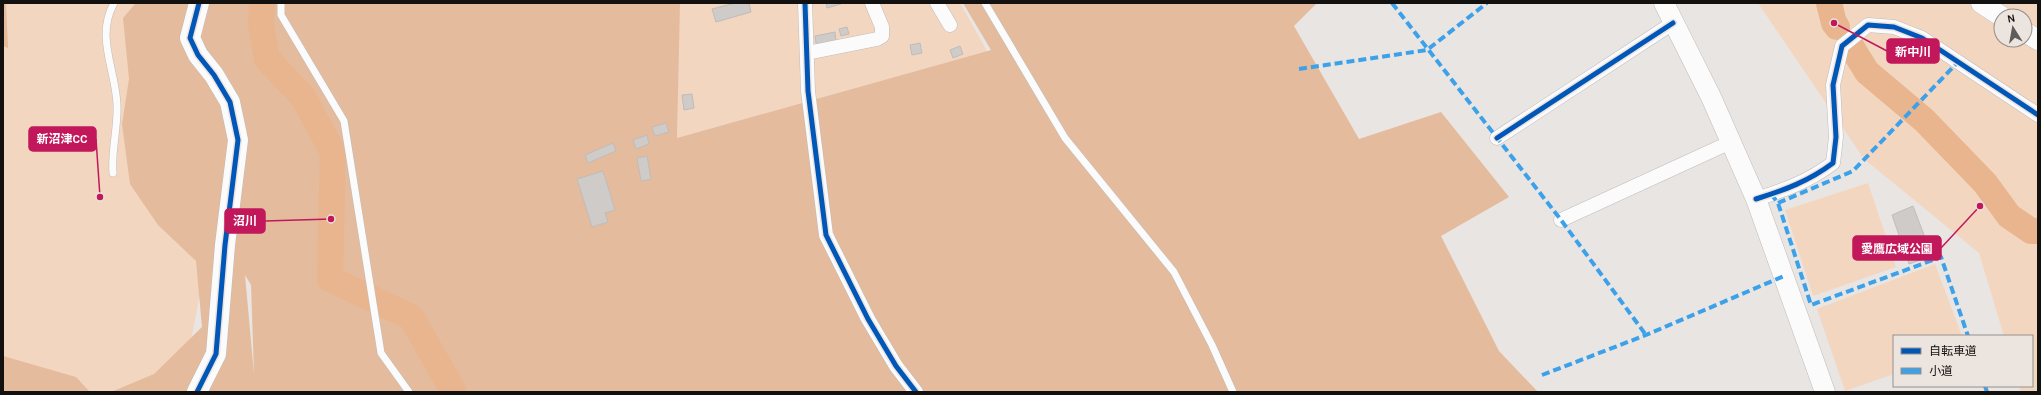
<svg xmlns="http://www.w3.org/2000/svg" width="2041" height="395" viewBox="0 0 2041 395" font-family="Karla,'Noto Sans JP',sans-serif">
  <rect width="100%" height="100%" fill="#e9e5e2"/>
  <path fill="#f3d6c0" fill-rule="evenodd" d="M3,3H170L206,263L181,392H3Z
    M679,3H960L987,51L677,138Z
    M1758,3H2038V392H2021L2019,386H2032V336H2004L1979,253L1864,159ZM2001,16H2025V40H2001Z
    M1868,183L1896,267L1813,296L1785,210Z
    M1935,264L1962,336H1894V374L1845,391L1817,309Z"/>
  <path fill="#e4bb9c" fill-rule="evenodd" d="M3,3H6L8,48L3,46Z
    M136,3H680L677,138L991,50L963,3H1317L1294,26L1359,139L1441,112L1509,197L1441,236L1499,351L1538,392H111L154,374L202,327L196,261L158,225L130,184L122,124L129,79L123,18ZM245,275L251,285L254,374Z
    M3,356L76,377L90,392H3Z"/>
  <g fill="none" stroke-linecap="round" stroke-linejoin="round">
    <path stroke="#e8b58e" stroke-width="26" d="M262,3L261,25L267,59L303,97L333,152L330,279L411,317L454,392
      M1829,3L1834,23L1837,27
      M1851,46L1867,72L1924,120L1985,183L2009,216L2031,231H2038"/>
  </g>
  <path fill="#cecbc9" stroke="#bfbcba" d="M735,3H749L751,12L716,22L712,9Z
    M826,3H841V4L827,8Z
    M847,27L849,34L841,36L839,29Z
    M835,32L836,42L821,44L816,43L815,36Z
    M920,43L922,53L912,55L910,45Z
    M960,46L963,54L953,58L950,50Z
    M692,94L694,108L684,110L682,95Z
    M666,123L669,132L655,136L652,127Z
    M647,135L649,144L636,149L633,140Z
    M613,143L616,151L588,163L585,155Z
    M647,156L651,179L641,181L637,158Z
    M603,171L615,210L605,213L608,222L592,227L577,179Z
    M1913,206L1932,256L1909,264L1892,215Z"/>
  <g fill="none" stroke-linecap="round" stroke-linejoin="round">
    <defs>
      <path id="lane" d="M281,3V15L344,121L381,353L409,392
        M985,3L1065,138L1174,272L1212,345L1233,392
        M113,173C111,151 118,128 117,105C116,70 95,37 114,3"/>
      <path id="street" d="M805,3L808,91L826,235L868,319L896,366L916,392
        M937,3L950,25
        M807,53L877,39L882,36V27L872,3
        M1497,138L1673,23
        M1756,199C1785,190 1809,181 1833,163L1836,137L1833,85L1842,46L1868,25L1894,27L1922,38L2038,115
        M1561,220L1731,142"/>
      <path id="secondary" d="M1664,3L1711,97L1756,199L1825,392
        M1981,3L2001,16
        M2025,32L2038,40
        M197,392L216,354L225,245L238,140L230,102L214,75L198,55L190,38L199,3"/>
    </defs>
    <use href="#lane" stroke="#bfbcba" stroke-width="8"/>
    <use href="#street" stroke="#bfbcba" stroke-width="15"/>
    <use href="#secondary" stroke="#bfbcba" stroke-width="21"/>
    <use href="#lane" stroke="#fcfbfb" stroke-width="7"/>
    <use href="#street" stroke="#fcfbfb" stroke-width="14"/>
    <use href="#secondary" stroke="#fcfbfb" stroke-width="20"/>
    <path stroke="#3da1ea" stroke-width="4" stroke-dasharray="8 4" stroke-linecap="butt" d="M1392,3L1561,220L1646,335
      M1299,69L1427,50L1487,3
      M1771,194L1778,203L1811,305L1941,257L1968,336
      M1778,203L1853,171L1958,62
      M1542,375L1646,335L1784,276
      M1985,386L1987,392"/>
    <defs>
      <path id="cycleway" d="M805,3L808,91L826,235L868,319L896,366L916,392
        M1497,138L1673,23
        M1756,199C1785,190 1809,181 1833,163L1836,137L1833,85L1842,46L1868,25L1894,27L1922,38L2038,115
        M197,392L216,354L225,245L238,140L230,102L214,75L198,55L190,38L199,3"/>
    </defs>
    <use href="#cycleway" stroke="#ece4df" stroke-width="8"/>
    <use href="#cycleway" stroke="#0057b8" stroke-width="5"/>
  </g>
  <path fill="none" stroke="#c2185b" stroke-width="1.5" d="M1834 23L1887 51M100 197L96 139M331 219L265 221M1980 206L1941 248"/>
  <g fill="#c2185b" stroke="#ece4df" stroke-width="1.5">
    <circle cx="1834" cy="23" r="4"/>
    <circle cx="100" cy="197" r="4"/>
    <circle cx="331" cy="219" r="4"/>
    <circle cx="1980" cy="206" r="4"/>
  </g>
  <g fill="#c2185b" stroke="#c2185b" stroke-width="1.5">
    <rect x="1887" y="39" width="52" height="24" rx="4"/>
    <rect x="29" y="127" width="67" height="24" rx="4"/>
    <rect x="225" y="209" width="40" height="24" rx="4"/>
    <rect x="1853" y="236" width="88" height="24" rx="4"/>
  </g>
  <g font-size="12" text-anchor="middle" font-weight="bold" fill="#fff">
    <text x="1913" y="56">新中川</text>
    <text x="62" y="143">新沼津CC</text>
    <text x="245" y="225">沼川</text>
    <text x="1897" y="253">愛鷹広域公園</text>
  </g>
  <rect width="2041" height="395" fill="none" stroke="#13110f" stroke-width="8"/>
  <rect x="1893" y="335" width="140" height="52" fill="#ece4df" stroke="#95908c"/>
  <rect x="1901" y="348" width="20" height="6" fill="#0057b8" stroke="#95908c"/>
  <text x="1929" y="355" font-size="12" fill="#13110f">自転車道</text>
  <rect x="1901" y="368" width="20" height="6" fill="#3da1ea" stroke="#95908c"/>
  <text x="1929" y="375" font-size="12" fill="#13110f">小道</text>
  <g transform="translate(2013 28) rotate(349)"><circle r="19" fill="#ece4df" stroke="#95908c"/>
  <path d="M0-3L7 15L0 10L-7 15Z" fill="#5e5b59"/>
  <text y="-6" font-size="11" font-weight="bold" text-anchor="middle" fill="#13110f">N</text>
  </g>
</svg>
